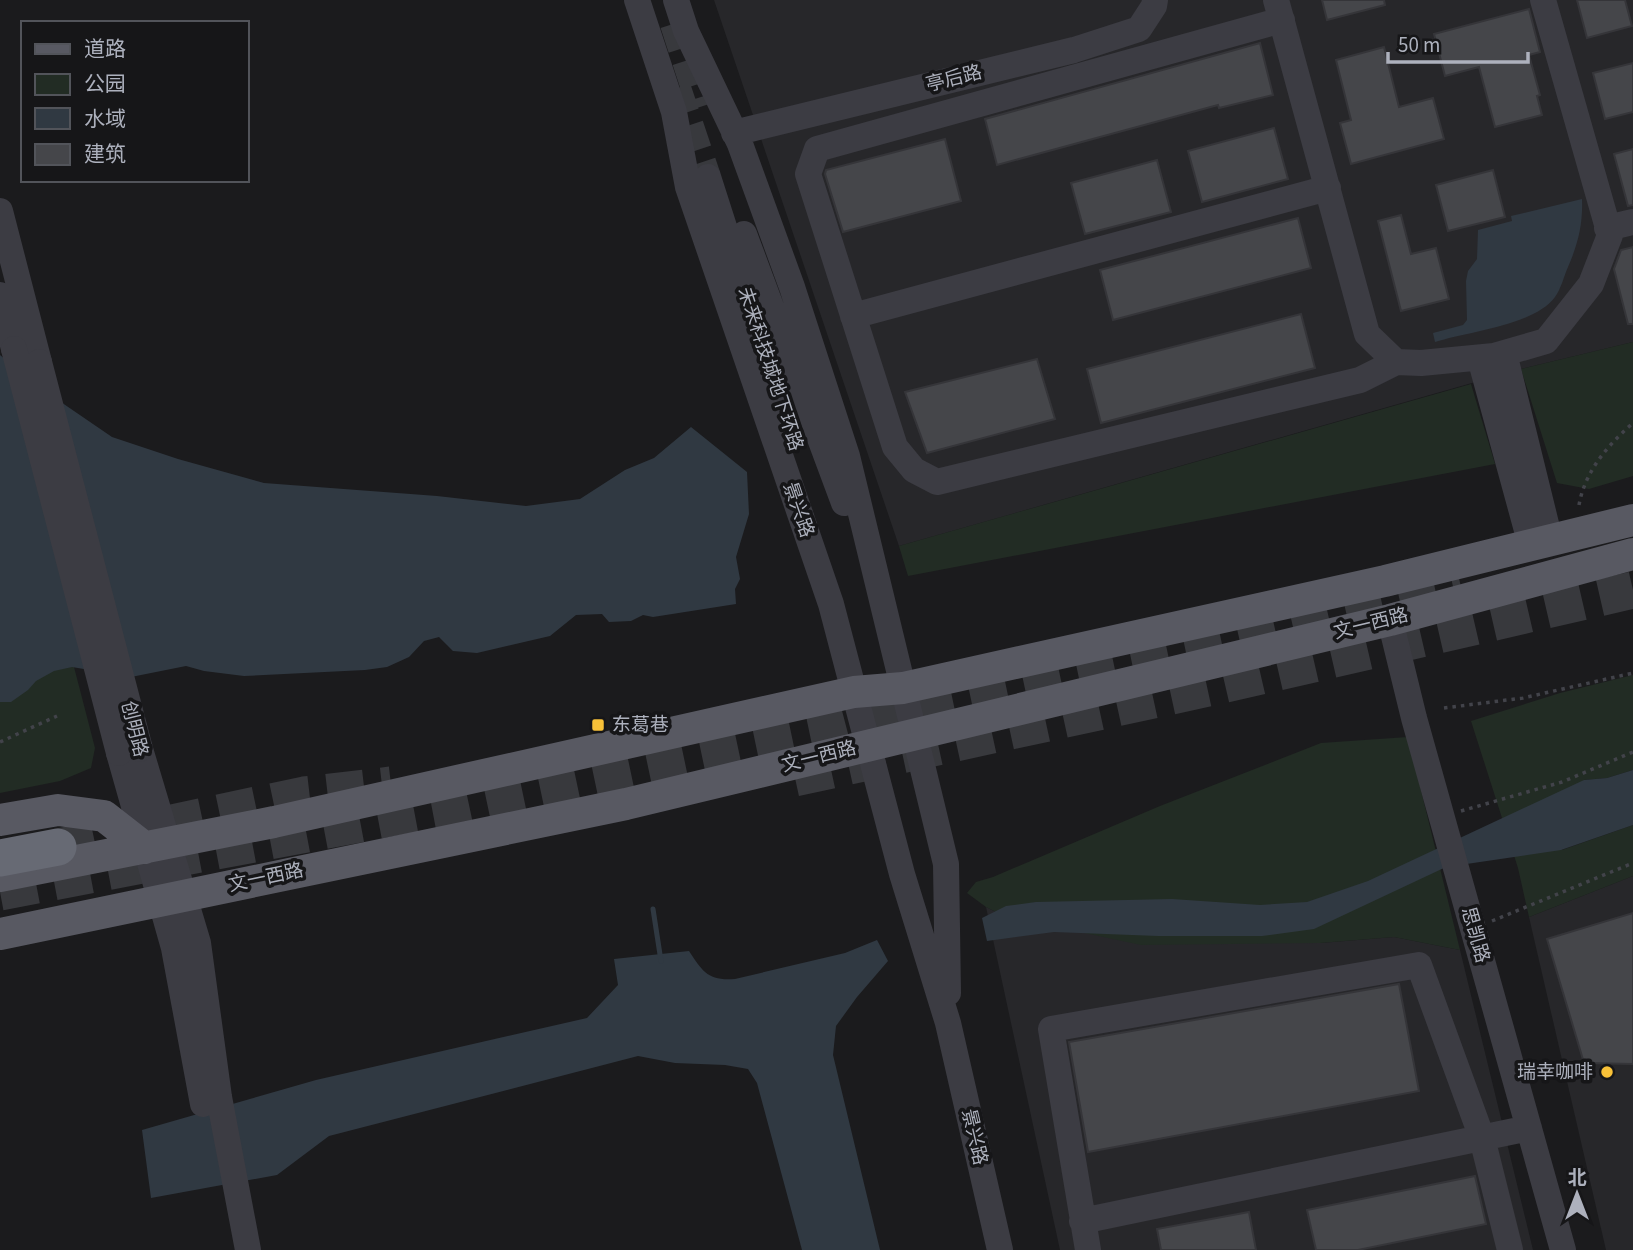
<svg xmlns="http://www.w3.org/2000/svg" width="1633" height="1250" viewBox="0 0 1633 1250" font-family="'Source Sans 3','Noto Sans SC',sans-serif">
  <rect width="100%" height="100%" fill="#1b1b1d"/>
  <path fill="#27272a" d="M714,0H1633V342L1521,369L899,546Z
    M1633,876V1250H1606L1529,917Z
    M986,907L1004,916L1320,943L1394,937L1460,950L1533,1250H1060Z"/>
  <path fill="#222c24" d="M1633,342V476L1589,489L1557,483L1521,369Z
    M0,381L95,748L91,768L60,781L0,793Z
    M1471,384L1495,464L908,576L899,546Z
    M1633,675V770L1607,778L1584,780L1562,850L1633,825V876L1529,917L1518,868L1471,721L1560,693Z
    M1408,737L1460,950L1394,937L1320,943L1141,945L1004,916L986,907L967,893L976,882L993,877L1160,806L1321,743Z"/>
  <path fill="#303942" d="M1582,199C1583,224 1578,244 1568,267C1564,276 1561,289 1555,297C1535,325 1467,332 1435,342L1433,333L1463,325L1467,320L1466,281L1468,271L1477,259L1478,230L1512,221L1511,216Z
    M0,355L36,385L112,437L178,459L264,483L437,496L526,506L580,499L625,470L654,458L691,427L747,472L749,514L736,557L740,579L735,589L736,604L653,617L643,615L631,621L609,622L602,614L576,615L550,636L477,653L453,651L439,637L424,641L409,657L387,667L365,670L244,676L204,671L186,666L131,677L72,667L54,671L36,681L28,690L11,702H0Z
    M1633,770V825L1561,850L1446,867L1314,929L1262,936H1158L1054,932L987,941L982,918L1006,906L1036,902L1172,899L1260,905L1307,902L1368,881L1584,780L1607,778Z
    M877,940L888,961L857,997L836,1026L833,1055L880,1250H802L757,1083L748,1069L725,1065L675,1063L638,1056L329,1136L277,1175L151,1198L142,1130L316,1080L587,1018L618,985L614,959L689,951C703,972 708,981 735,979L845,953Z"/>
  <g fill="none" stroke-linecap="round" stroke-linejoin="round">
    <path stroke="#303942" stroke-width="5" d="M653,909L661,961"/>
  </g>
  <path fill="#45464a" stroke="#353539" stroke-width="2" d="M1322,0H1384L1385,5L1327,20Z
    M1577,0H1625L1632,26L1587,38Z
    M1529,9L1540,52L1529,55L1540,95L1537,96L1542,115L1495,127L1479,67L1445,76L1434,34Z
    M1260,43L1273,95L1219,108L1218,105L997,165L985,119Z
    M1384,47L1399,107L1433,98L1444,139L1351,164L1340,123L1351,120L1336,60Z
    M1633,63V112L1605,119L1593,73Z
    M1274,128L1288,179L1202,202L1188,151Z
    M945,139L961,201L843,232L825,174L826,170Z
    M1633,149V205L1628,206L1614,154Z
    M1157,160L1171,212L1085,234L1071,183Z
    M1493,170L1505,217L1448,231L1436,185Z
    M1401,215L1411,254L1436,248L1449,299L1401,311L1378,221Z
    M1298,218L1311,268L1113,320L1100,270Z
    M1633,247V324H1628L1614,269L1621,250Z
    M1301,314L1315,368L1101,423L1087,369Z
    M1037,359L1055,419L927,453L905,392Z
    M1633,913V1064L1584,1063L1547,939Z
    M1399,984L1419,1091L1088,1152L1069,1042Z
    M1475,1176L1486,1224L1358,1250H1316L1307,1210Z
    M1249,1212L1256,1250H1161L1157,1229Z"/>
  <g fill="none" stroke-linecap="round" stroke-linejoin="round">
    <path stroke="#38393d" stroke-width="26" stroke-dasharray="26 13" stroke-linecap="butt" d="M673,24L700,107
      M678,88L708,177"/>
    <path stroke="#38393d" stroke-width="37" stroke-dasharray="37 18" stroke-linecap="butt" d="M795,778L1222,685L1633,590
      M58,847L304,795L391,785
      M0,892L465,804L816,730L866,717L1222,642L1461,587"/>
    <path stroke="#42434a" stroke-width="3.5" stroke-dasharray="3.5 5" stroke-linecap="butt" d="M1579,505C1585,471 1608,445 1633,423
      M1444,708L1523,698L1633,673
      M0,742L57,716
      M1461,811L1562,782L1633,752
      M1492,921L1633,863"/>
    <path stroke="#3c3c43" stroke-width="26" d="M637,0L674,112L688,187L831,604L902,874L948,1023L1000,1250
      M676,0L686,31L740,144L792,287L847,456L946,864L948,993
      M1276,0L1367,334L1396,362L1421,363L1494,356L1546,341L1591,284L1610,235L1543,0
      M1282,20L817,149L808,174L895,447L914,470L937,482L1360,380L1396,362
      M734,133L1074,50L1139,29L1154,6L1155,0
      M708,177L782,408
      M0,211L39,362
      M1607,228L1633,222
      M744,234L844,503
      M0,295L14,349
      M853,316L1328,188
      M1504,353L1550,540
      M1480,358L1531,545
      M1390,620L1414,718L1563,1250
      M140,749L198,943L219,1097L248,1250
      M119,753L174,948L203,1104
      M1082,1221L1529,1128
      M1088,1250L1051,1029L1419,965L1482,1138L1510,1250"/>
    <path stroke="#585962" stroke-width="32" d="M0,820L58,810L104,816L145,848
      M0,876L274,822L854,692L903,688L1385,581L1633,520
      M0,934L626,804L1390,620L1633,554"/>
    <path stroke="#676a74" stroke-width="37" d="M0,858L58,847"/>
    <path stroke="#3c3c43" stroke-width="26" d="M14,349L119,753
      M39,362L140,749"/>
  </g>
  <g fill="#f8c138" stroke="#161618" stroke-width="2.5">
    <rect x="591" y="718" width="14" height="14" rx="3.5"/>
    <circle cx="1607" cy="1072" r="7"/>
  </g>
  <g text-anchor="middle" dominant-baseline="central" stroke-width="7" stroke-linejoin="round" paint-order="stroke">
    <g font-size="19" fill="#adb1bd" stroke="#161618">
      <text transform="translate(954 79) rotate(-14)">亭后路</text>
      <text transform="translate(770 369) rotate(72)">未来科技城地下环路</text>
      <text transform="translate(798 510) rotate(71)">景兴路</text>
      <text transform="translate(1371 624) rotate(-14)">文一西路</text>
      <text transform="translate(134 729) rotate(76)">创明路</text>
      <text transform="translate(819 757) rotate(-14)">文一西路</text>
      <text transform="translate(266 878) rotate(-12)">文一西路</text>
      <text transform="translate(1475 935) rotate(74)">思凯路</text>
      <text transform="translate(974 1137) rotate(77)">景兴路</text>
    </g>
    <g font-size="19" fill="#adb1bd" stroke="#161618" text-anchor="start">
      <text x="612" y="725">东葛巷</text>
      <text x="1593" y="1072" text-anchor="end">瑞幸咖啡</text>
    </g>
  </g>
  <rect x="21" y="21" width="228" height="161" fill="#161618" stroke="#52545a" stroke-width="2"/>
  <rect x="35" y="44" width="35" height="10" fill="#585962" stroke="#52545a" stroke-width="2"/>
  <text x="84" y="56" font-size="21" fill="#adb1bd">道路</text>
  <rect x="35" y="74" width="35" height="21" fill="#222c24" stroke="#52545a" stroke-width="2"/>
  <text x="84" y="91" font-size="21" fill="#adb1bd">公园</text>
  <rect x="35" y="108" width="35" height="21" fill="#303942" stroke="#52545a" stroke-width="2"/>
  <text x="84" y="126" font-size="21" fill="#adb1bd">水域</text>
  <rect x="35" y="144" width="35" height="21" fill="#45464a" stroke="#52545a" stroke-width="2"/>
  <text x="84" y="161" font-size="21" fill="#adb1bd">建筑</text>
  <g transform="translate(1577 1194)" stroke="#161618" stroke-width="5" paint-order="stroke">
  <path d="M0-5L12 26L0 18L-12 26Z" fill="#adb1bd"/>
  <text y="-10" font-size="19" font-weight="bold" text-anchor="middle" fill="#adb1bd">北</text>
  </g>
  <path d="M1388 52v10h140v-10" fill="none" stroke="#adb1bd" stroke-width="3.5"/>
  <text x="1398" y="52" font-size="21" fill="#adb1bd" stroke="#161618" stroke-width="5" paint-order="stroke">50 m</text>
</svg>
